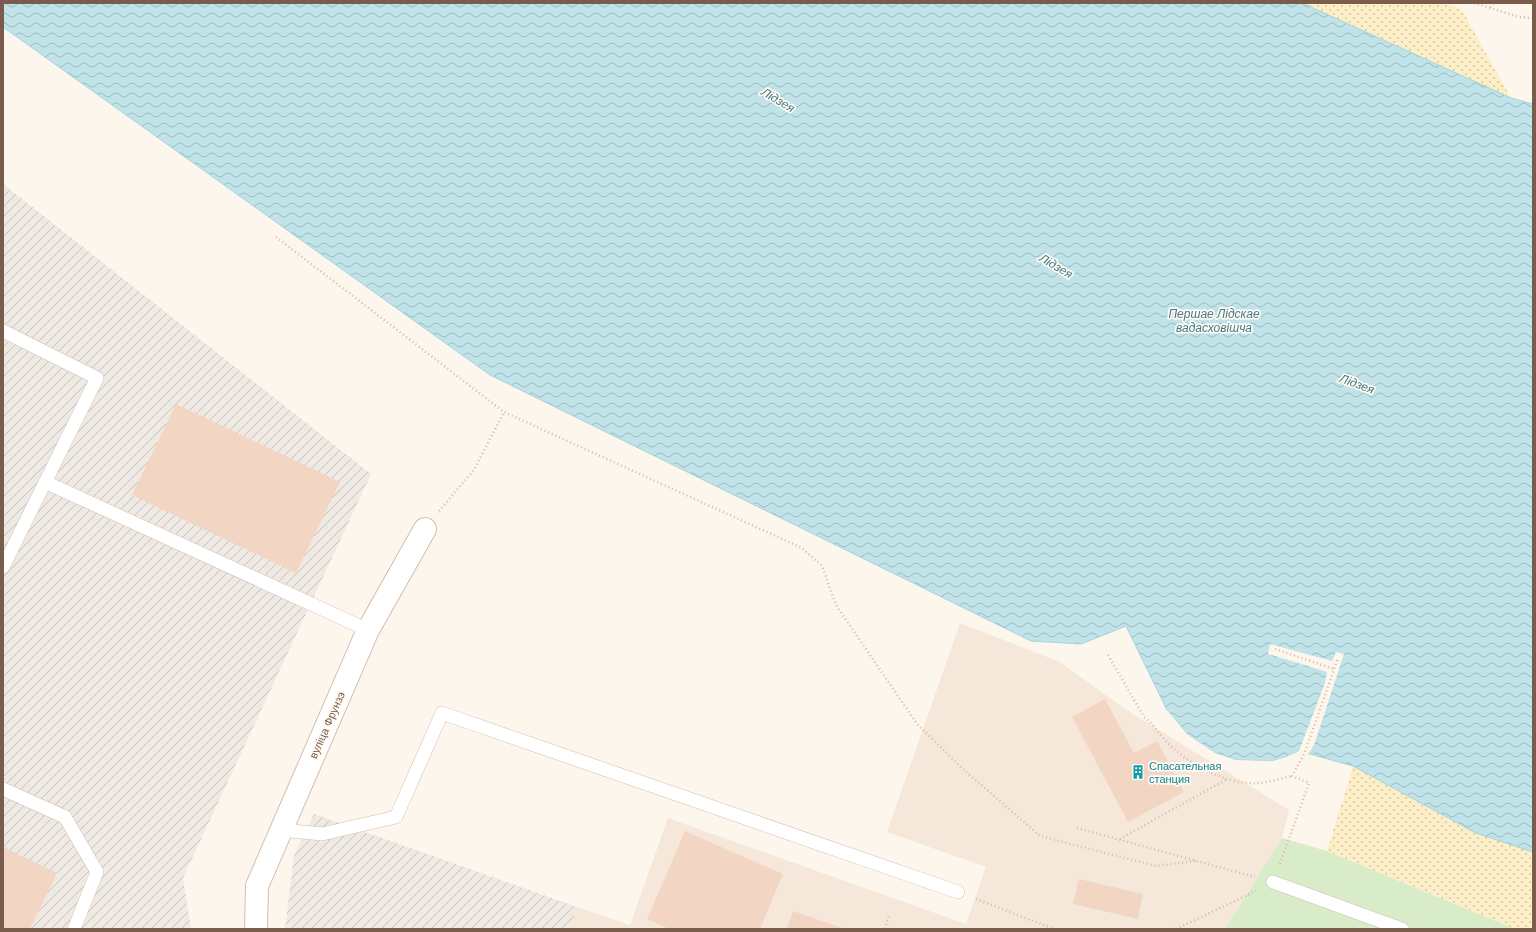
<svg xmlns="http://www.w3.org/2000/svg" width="1536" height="932" viewBox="0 0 1536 932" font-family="Helvetica,sans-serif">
  <defs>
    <pattern id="industrial-furrows" width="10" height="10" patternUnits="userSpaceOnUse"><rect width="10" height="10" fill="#efe9e4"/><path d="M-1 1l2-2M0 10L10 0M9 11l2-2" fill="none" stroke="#c7c0bb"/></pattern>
    <pattern id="sand-dots" width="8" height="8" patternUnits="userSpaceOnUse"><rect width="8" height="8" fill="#fcefc7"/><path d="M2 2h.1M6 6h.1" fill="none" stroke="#d1c5a4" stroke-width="1.8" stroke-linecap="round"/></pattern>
    <pattern id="water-waves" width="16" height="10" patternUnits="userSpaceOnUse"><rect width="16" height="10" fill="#bfe3e8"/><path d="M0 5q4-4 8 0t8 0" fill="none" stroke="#a0bbbe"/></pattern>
  </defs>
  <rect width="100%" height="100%" fill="#fdf6ec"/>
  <path fill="#f5e8da" d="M960,623L1060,662L1125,709L1289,810L1282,838L1225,929H569L577,907L630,925L668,818L966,924L986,867L887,832Z"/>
  <path fill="url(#industrial-furrows)" d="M3,184L371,474L183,878L191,929H3Z
    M314,814L577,907L569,929H285L294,856Z"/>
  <path fill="#d8ecc9" d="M1282,838L1327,851L1515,929H1225Z"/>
  <path fill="url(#sand-dots)" d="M1302,3H1446L1462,10L1511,98Z
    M1353,766L1476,833L1533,852V929H1515L1327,851Z"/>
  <path fill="url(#water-waves)" stroke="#a5d3da" d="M3,3H1302L1511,98L1533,104V852L1476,833L1353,766L1299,751L1286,757L1273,761L1236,760L1215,753L1187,734L1167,710L1126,626L1081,644L1031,641L490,375L3,27Z"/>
  <path fill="#fdf6ec" d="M1270,644L1332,661L1336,652L1344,654L1314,745L1309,753L1306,755L1300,753L1286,759L1273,763L1236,761L1214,754L1185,736L1166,712L1167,710L1187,734L1215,753L1236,760L1273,761L1286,757L1299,751L1325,683L1327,672L1268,654Z"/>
  <path fill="#f3d5c3" d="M176,404L340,482L296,573L132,495Z
    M1105,699L1134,753L1157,741L1184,792L1128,822L1072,717Z
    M685,831L783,874L760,929H669L647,919Z
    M3,847L57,873L30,929H3Z
    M1079,879L1143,894L1138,919L1073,904Z
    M793,911L845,929H787Z"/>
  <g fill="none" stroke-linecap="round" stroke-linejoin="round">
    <defs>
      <path id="service" d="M3,331L97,378L3,567
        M45,482L368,630
        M3,789L65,817L97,872L74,929
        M281,830L322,834L396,817L442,713L958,892
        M1273,882L1402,929"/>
      <path id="minor" d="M256,929L257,886L368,630L425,529"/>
    </defs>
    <use href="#service" stroke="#d1beb0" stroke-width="14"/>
    <use href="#minor" stroke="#d1beb0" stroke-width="24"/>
    <path stroke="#d9b8a5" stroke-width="2.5" stroke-dasharray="1 3" stroke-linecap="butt" d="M1474,3L1519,17L1533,18
      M1490,7L1494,3
      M276,237L504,412L802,548L822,566L836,605L917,724L964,770L1040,836L1156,866L1196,861
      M439,511L474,470L504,412
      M1275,649L1334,669
      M1108,655L1144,717C1155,725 1161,738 1171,746C1193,767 1228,785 1259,783C1270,782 1282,778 1292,776
      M1077,828L1255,877
      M1120,839L1227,779
      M1280,864L1309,783L1292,776L1305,752L1338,658
      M976,899L1054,929
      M885,929L889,915
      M1176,929L1256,891"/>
    <use href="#service" stroke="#fff" stroke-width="13"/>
    <use href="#minor" stroke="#fff" stroke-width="22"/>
  </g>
  <defs>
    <symbol id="building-bare" viewBox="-9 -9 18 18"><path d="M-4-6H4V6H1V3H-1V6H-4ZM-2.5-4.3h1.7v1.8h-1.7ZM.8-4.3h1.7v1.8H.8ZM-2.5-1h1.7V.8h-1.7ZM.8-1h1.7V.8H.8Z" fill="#0f9aa8" stroke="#fffaf3" stroke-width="2.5" paint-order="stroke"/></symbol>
  </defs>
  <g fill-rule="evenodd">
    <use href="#building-bare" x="1128" y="762" width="20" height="20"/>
  </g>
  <g text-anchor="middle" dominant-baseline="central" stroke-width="3.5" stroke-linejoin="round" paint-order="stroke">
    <g font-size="11" fill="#7a5c4d" stroke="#fffaf3">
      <text transform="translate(327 725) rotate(-66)">вуліца Фрунзэ</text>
    </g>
    <g font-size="11" fill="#0d838f" stroke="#fffaf3" text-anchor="start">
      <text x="1149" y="766">Спасательная<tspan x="1149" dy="13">станция</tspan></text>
    </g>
    <g font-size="12" font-style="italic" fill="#437c86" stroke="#fffaf3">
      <text transform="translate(778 100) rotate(31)">Лідзея</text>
      <text transform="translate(1056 266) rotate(31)">Лідзея</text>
      <text x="1214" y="314">Першае Лідскае<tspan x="1214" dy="14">вадасховішча</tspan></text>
      <text transform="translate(1357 384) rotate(20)">Лідзея</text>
    </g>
  </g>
  <rect width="1536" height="932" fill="none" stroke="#7a5c4d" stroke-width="8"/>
</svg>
